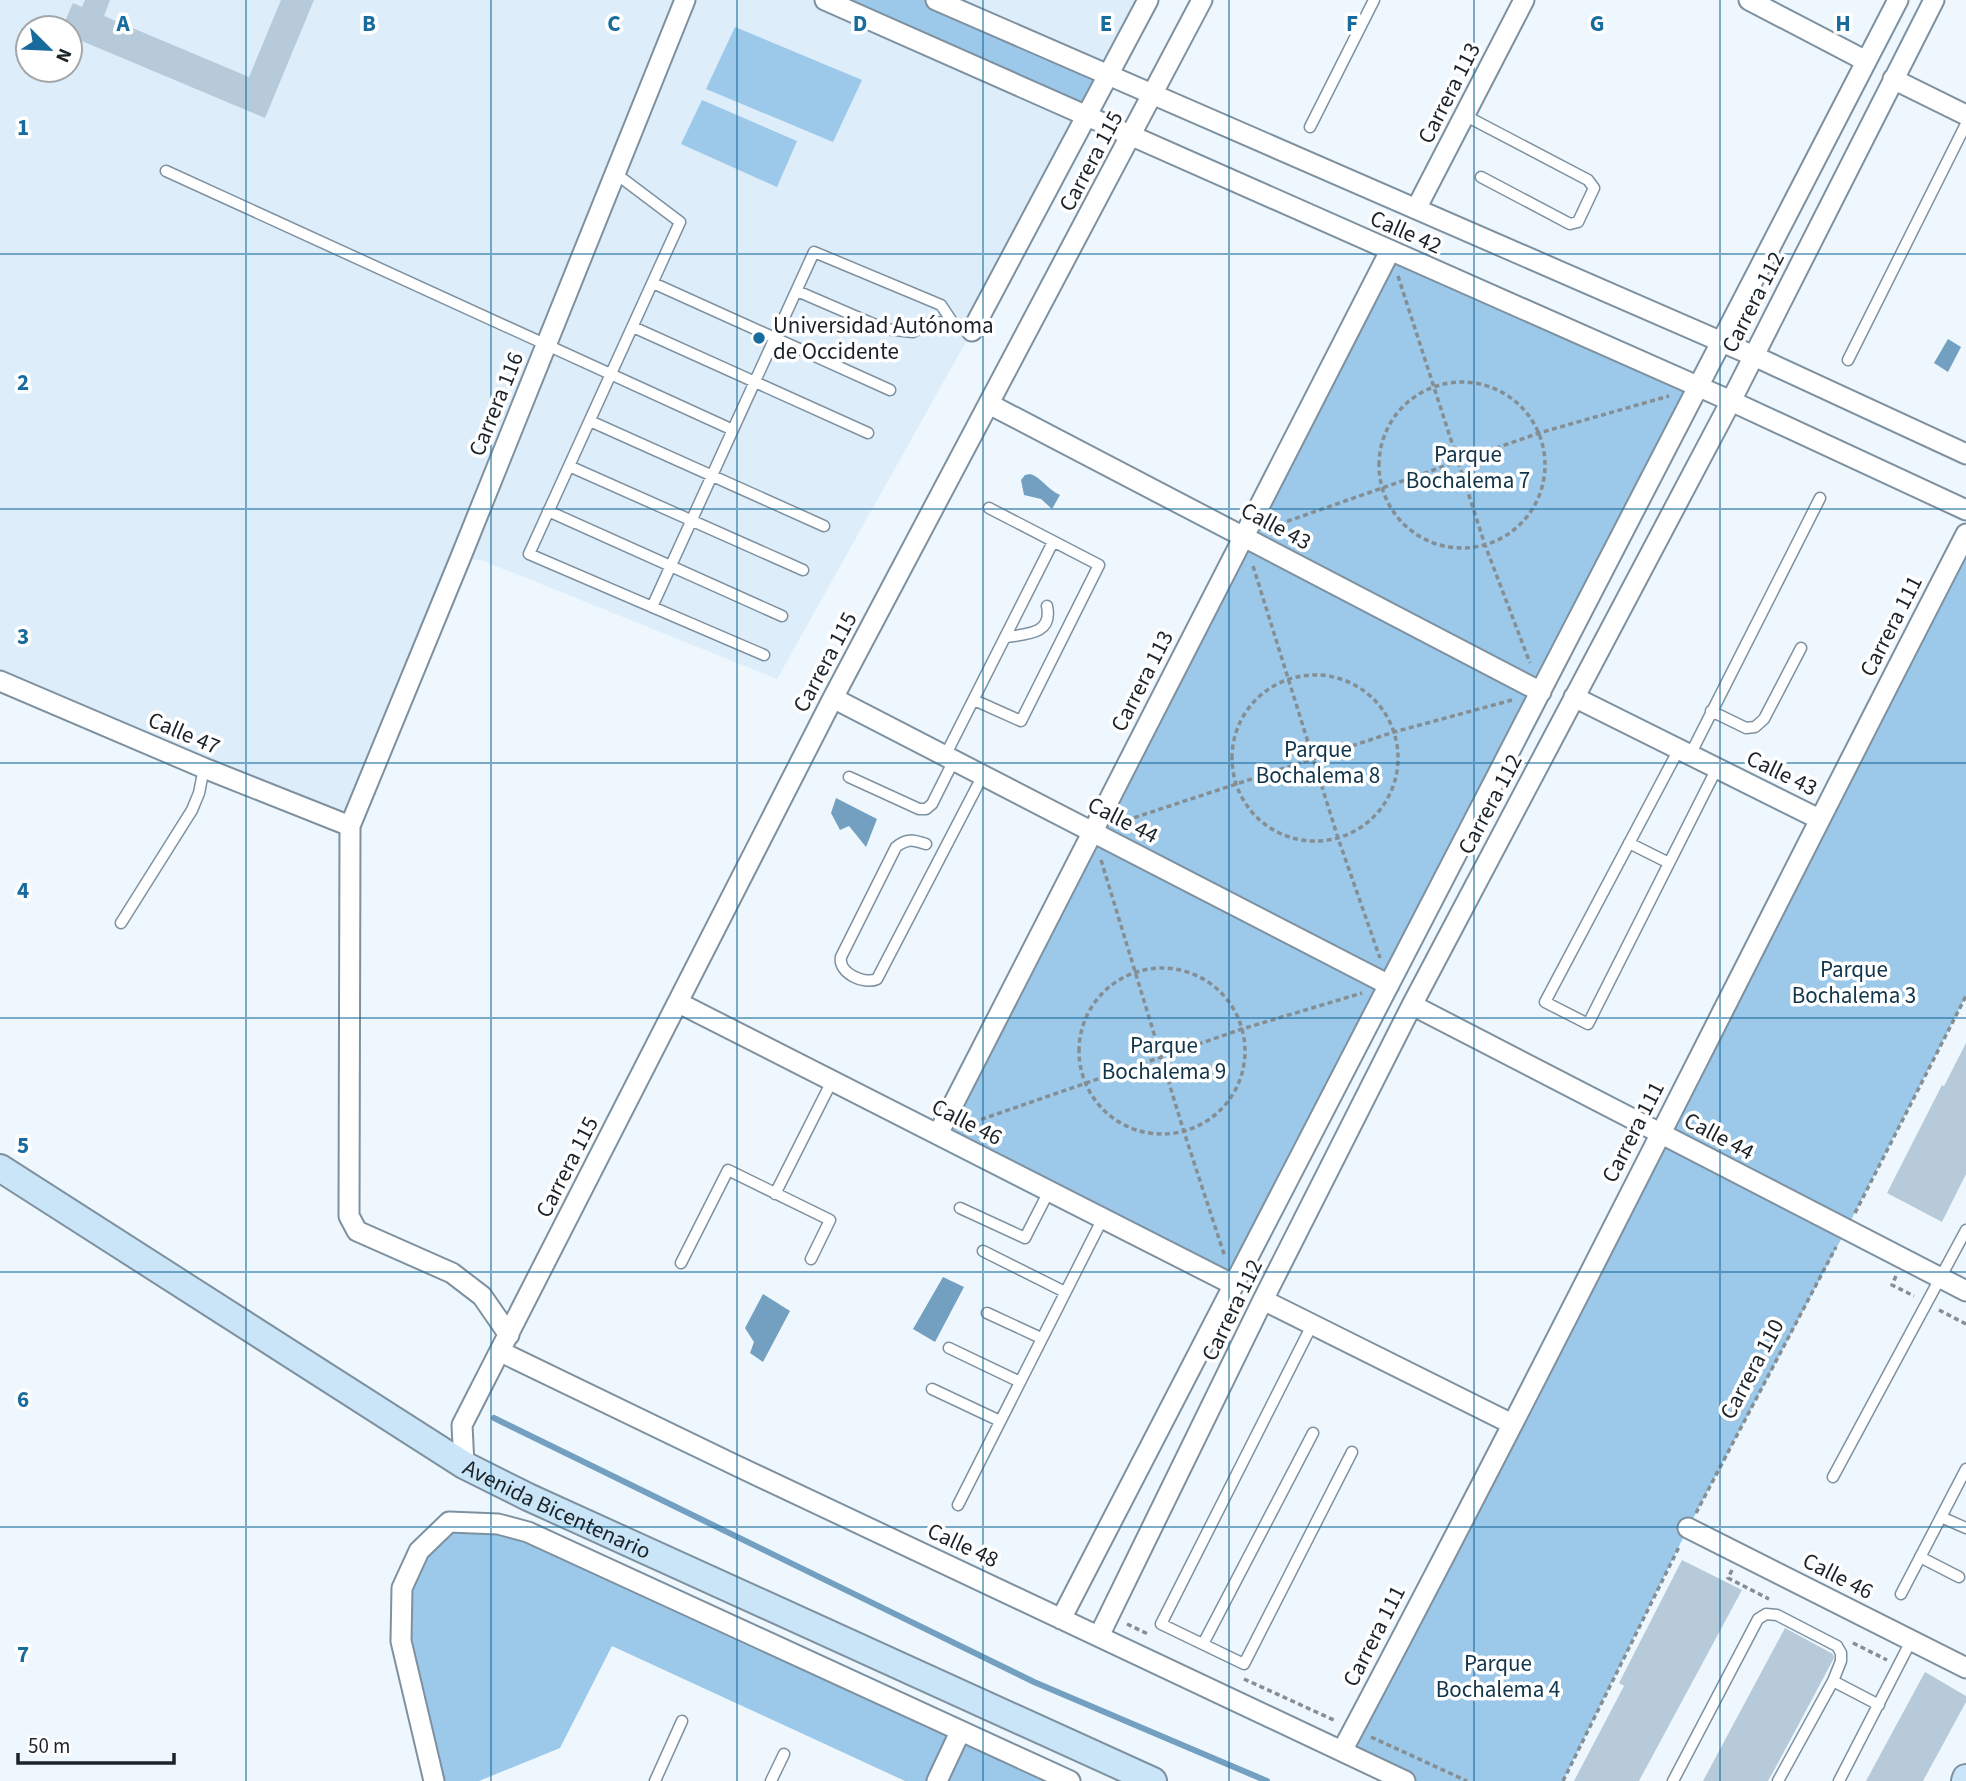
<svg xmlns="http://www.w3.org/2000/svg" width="1966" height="1781" viewBox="0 0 1966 1781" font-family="'Source Sans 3',sans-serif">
  <rect width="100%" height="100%" fill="#eef7fd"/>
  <path fill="#ddedfa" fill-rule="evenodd" d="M0,0H825L1088,117L972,331L777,679L481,560L461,559L350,826L0,681ZM28,28H70V70H28Z
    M936,0H1148L1109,76Z"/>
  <path fill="#9cc8e9" d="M825,0H936L1109,76L1088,117Z
    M735,27L862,80L833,142L706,89Z
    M702,100L797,141L777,187L681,144Z
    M1390,251L1698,387L1234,1285L938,1134Z
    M1966,534V996L1846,1230L1688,1528L1563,1781H1405L1342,1751Z
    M449,1522L498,1524L1070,1781H905L612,1646L560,1748L479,1781H434L401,1641L419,1551Z"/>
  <path fill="#73a0c0" d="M1948,339L1961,347L1948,372L1934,363Z
    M1030,474C1041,477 1048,490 1060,495L1052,509L1041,499L1024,495L1021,480L1025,475Z
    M836,798L877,819L866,847L849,826L840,830L831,813Z
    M943,1277L964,1287L935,1342L913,1329Z
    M763,1294L790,1311L763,1362L750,1353L754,1342L745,1328Z"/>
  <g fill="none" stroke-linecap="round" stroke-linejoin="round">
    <path stroke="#73a0c0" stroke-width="6" d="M494,1418L1034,1682L1267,1781"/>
  </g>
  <path fill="#b6cada" d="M85,0H110L104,16L249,77L281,0H314L265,118L70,36V28H62L73,3L82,7Z
    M1966,1043V1174L1942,1222L1887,1193L1942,1085L1944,1086Z
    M1682,1560L1742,1590L1639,1781H1574L1624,1686L1619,1683Z
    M1785,1628L1833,1654L1834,1658L1778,1763L1768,1781H1703Z
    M1925,1672L1966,1696V1702L1923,1781H1866Z"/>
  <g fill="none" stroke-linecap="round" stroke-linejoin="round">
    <defs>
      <path id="service" d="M1466,116L1588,180L1594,188L1578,222L1570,224L1481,177
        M1310,127L1374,0
        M166,171L733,430
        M615,173L680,222L529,554L764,655
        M653,283L890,390
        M797,291L885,329L913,332L931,322L953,323L972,331
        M633,327L868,433
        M1848,360L1966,124
        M590,421L824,526
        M569,466L803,570
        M548,511L782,616
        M652,607L814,252L941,305L953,323
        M1007,637C1027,634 1053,634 1047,606
        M974,700L1021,721L1099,565L989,508
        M1711,711L1746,728L1755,727L1764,719L1801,648
        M1679,749L1545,1002L1588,1024L1717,768
        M1690,755L1820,498
        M945,756L1053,542
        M849,777L919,809H926L932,804L954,760
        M1629,843L1669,863
        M926,844C913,840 907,838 896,847L841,957C838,973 864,985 877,979L983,775
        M121,923L192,810L199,793L204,768
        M775,1194L832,1081
        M960,1208L1025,1238L1049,1191
        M983,1251L1065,1292
        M681,1263L728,1170L830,1220L811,1259
        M987,1313L1041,1338
        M1312,1325L1161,1624L1244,1664L1352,1452
        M949,1348L1020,1382
        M932,1389L1000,1421
        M1833,1477L1966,1230
        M958,1505L1103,1218
        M1941,1517L1966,1528
        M1920,1557L1959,1577
        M1901,1594L1966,1469
        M1203,1644L1313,1433
        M1833,1681L1879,1705
        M655,1781L682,1721
        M771,1781L784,1754
        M1673,1781L1758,1619L1766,1614L1777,1615L1837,1646L1841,1653V1661L1833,1681L1778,1781
        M1839,1781L1911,1641"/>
      <path id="minor" d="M825,0L1731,401L1966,510
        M936,0L1754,356L1966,454
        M1749,0L1866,61
        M1893,79L1966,115
        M1416,209L1524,0
        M972,331L1148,0
        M989,404L1541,692
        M0,681L204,768L350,826
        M1574,697L1819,819
        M833,698L1389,985
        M679,1003L1234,1285
        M1412,1005L1966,1291
        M938,1134L1390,251
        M1263,1300L1512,1424
        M509,1335L482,1296L452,1273L357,1231L349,1216L350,826L460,559L685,0
        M501,1352L735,1465L1405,1781
        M464,1465L462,1425L833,698L1202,0
        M1688,1528L1966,1668
        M1061,1619L1898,0
        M1099,1636L1263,1300L1412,1005L1731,401L1934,0
        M1342,1751C1556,1348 1757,939 1966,534
        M434,1781L401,1641L402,1588L419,1551L449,1522L498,1524L528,1532L1070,1781
        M937,1781L960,1732"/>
      <g id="secondary">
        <path id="s1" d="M0,1168L464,1465L528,1497L1153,1781"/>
        <path d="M1965,1781L1966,1778"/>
      </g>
    </defs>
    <use href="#service" stroke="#7e91a0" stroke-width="13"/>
    <use href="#minor" stroke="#7e91a0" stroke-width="23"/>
    <use href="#secondary" stroke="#7e91a0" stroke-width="30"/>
    <path stroke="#858e93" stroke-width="3.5" stroke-dasharray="5 3.5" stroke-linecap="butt" d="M1398,276L1485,545L1530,663
      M1379 465a83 83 0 1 1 166 0a83 83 0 1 1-166 0Z
      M1271,527L1539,433L1669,396
      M1253,566L1338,838L1380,958
      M1232 758a83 83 0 1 1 166 0a83 83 0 1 1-166 0Z
      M1118,823L1394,732L1512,700
      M1101,860L1184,1132L1225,1257
      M1079 1051a83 83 0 1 1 166 0a83 83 0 1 1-166 0Z
      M965,1125L1242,1029L1362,993
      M1855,1213L1966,996
      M1896,1276L1892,1285L1914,1296
      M1939,1310L1966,1324
      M1696,1513L1836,1247
      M1732,1570L1728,1578L1769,1599
      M1127,1624L1148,1634
      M1853,1643L1887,1660
      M1244,1679L1336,1721
      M1371,1737L1467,1781
      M1563,1781L1680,1545"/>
    <use href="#service" stroke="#fff" stroke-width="10"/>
    <use href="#minor" stroke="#fff" stroke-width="19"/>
    <use href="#secondary" stroke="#cae5f7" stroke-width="26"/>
  </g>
  <path fill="none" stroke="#186c9d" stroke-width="2" stroke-opacity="0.55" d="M246,0V1781M491,0V1781M737,0V1781M983,0V1781M1229,0V1781M1474,0V1781M1720,0V1781M0,254H1966M0,509H1966M0,763H1966M0,1018H1966M0,1272H1966M0,1527H1966"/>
  <circle fill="#186c9d" stroke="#fff" stroke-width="2.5" cx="759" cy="338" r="7"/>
  <g text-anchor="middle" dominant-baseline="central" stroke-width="7" stroke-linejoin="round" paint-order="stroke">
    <g font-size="23" fill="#1b2328" stroke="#fff">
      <text transform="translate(1449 93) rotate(-63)">Carrera 113</text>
      <text transform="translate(1091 161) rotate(-62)">Carrera 115</text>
      <text transform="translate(1406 232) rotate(24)">Calle 42</text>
      <text transform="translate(1753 302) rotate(-63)">Carrera 112</text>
      <text transform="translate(496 404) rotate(-68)">Carrera 116</text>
      <text transform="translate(1276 526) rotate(28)">Calle 43</text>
      <text transform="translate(1891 626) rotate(-63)">Carrera 111</text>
      <text transform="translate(825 662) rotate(-62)">Carrera 115</text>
      <text transform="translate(1142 681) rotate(-63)">Carrera 113</text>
      <text transform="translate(184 733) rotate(23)">Calle 47</text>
      <text transform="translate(1782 773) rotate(26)">Calle 43</text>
      <text transform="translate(1490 804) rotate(-62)">Carrera 112</text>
      <text transform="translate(1123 820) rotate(27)">Calle 44</text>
      <text transform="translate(967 1122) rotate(27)">Calle 46</text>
      <text transform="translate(1633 1132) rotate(-63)">Carrera 111</text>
      <text transform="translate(1719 1136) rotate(28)">Calle 44</text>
      <text transform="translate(567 1167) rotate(-63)">Carrera 115</text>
      <text transform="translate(1232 1310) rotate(-64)">Carrera 112</text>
      <text transform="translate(1752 1369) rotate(-62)">Carrera 110</text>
      <text stroke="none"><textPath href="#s1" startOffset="654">Avenida Bicentenario</textPath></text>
      <text transform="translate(963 1545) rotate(25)">Calle 48</text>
      <text transform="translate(1838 1576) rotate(27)">Calle 46</text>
      <text transform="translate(1374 1636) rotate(-63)">Carrera 111</text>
    </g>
    <g font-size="23" fill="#1b2328" stroke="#fff" text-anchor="start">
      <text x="773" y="325">Universidad Autónoma<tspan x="773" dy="26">de Occidente</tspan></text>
    </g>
    <g font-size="23" fill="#11354d" stroke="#fff">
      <text x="1468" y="454">Parque<tspan x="1468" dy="26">Bochalema 7</tspan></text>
      <text x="1318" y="749">Parque<tspan x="1318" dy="26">Bochalema 8</tspan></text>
      <text x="1854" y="969">Parque<tspan x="1854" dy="26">Bochalema 3</tspan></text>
      <text x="1164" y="1045">Parque<tspan x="1164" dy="26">Bochalema 9</tspan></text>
      <text x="1498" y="1663">Parque<tspan x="1498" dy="26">Bochalema 4</tspan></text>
    </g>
  </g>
  <g font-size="23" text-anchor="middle" font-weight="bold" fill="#186c9d" stroke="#fff" stroke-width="7" stroke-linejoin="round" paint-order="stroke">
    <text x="123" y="31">A</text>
    <text x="369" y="31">B</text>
    <text x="614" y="31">C</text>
    <text x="860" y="31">D</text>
    <text x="1106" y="31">E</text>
    <text x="1352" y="31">F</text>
    <text x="1597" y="31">G</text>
    <text x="1843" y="31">H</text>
    <text x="23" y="135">1</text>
    <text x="23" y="390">2</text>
    <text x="23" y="644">3</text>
    <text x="23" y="898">4</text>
    <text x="23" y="1153">5</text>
    <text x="23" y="1407">6</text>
    <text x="23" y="1662">7</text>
  </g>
  <g transform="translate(49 49) rotate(114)"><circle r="33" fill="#ffffff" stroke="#a4a7a9" stroke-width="2"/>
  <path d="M0-5L12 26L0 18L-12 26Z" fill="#186c9d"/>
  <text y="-10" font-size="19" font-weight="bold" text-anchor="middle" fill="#1b2328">N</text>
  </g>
  <path d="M18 1753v10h156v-10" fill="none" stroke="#1b2328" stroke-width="3.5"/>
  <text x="28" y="1753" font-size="21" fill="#1b2328" stroke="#ffffff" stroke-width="5" paint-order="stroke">50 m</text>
</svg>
